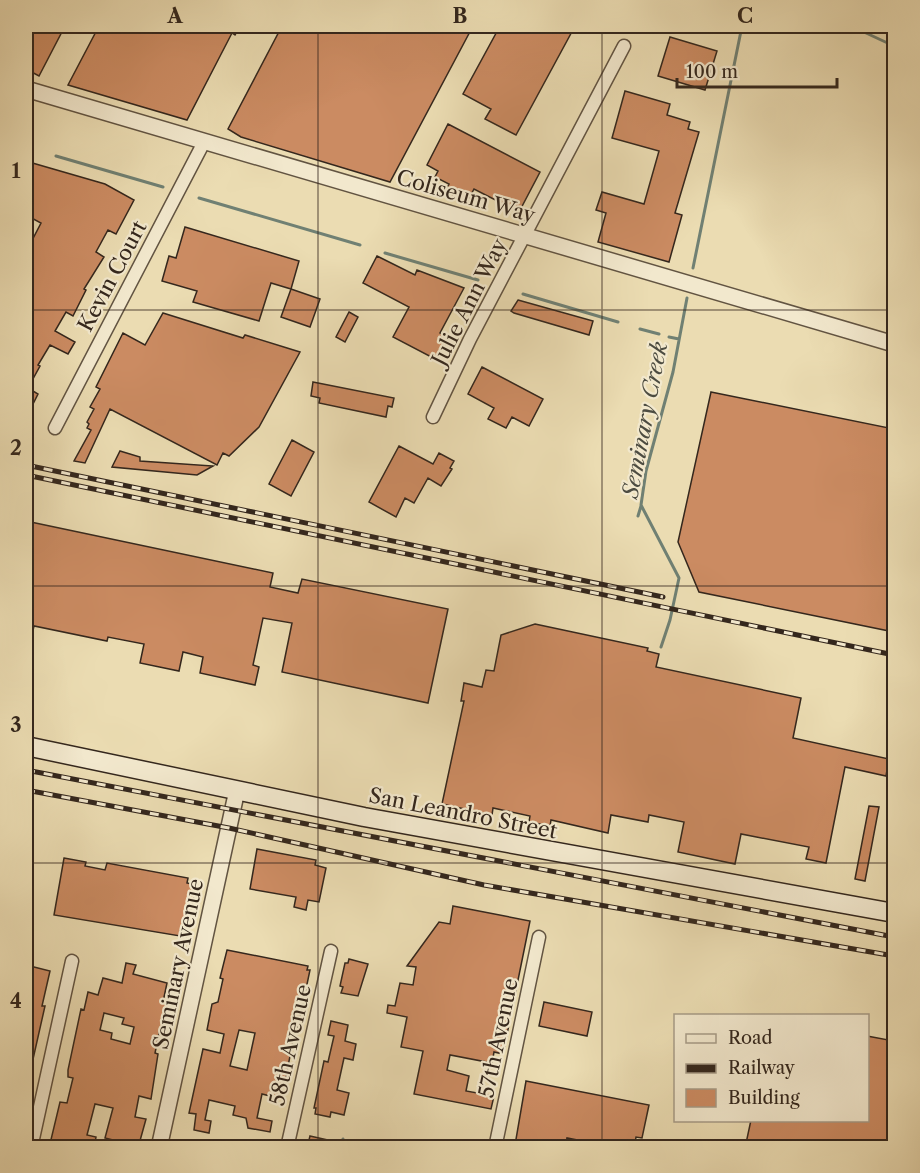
<svg xmlns="http://www.w3.org/2000/svg" width="920" height="1173" viewBox="0 0 920 1173" font-family="'Libre Caslon Text',serif">
  <rect width="100%" height="100%" fill="#ebdcb2"/>
  <filter id="stains"><feTurbulence type="fractalNoise" baseFrequency=".00333" numOctaves="4"/><feColorMatrix values="0 0 0 0 .2 0 0 0 0 .09 0 0 0 0 .02 0 0 0 .5 -.17"/></filter>
  <radialGradient id="worn" r=".72"><stop offset=".6" stop-color="#630" stop-opacity="0"/><stop offset="1" stop-color="#630" stop-opacity=".3"/></radialGradient>
  <g fill="none" stroke-linecap="round" stroke-linejoin="round">
    <path stroke="#708073" stroke-width="3" d="M851,26L894,46
      M56,156L163,187
      M199,198L360,245
      M385,253L478,280
      M693,268L742,26
      M523,294L618,322
      M640,329L659,334
      M669,337L679,339
      M638,516L641,506
      M661,647L670,620L679,578L641,505L646,471L673,372L687,298
      M343,1139L344,1146"/>
  </g>
  <path fill="#cb8b62" stroke="#34271d" stroke-width="1.5" fill-rule="evenodd" d="M26,26H65L39,76L26,69Z
    M99,26H240L235,35L232,33L187,120L68,85Z
    M282,26H473L390,182L241,137L228,129Z
    M500,26H575L516,135L485,119L491,109L463,94Z
    M670,37L717,51L705,90L658,76Z
    M625,91L670,104L667,115L690,122L688,129L699,132L675,213L682,215L669,262L598,242L606,213L596,210L602,192L644,204L659,151L612,138Z
    M448,124L540,172L519,212L474,189L467,202L445,191L449,184L435,177L438,171L427,165Z
    M29,162L105,184L134,200L116,234L108,230L96,252L104,257L84,289L86,290L73,316L66,312L55,331L75,342L68,354L50,345L38,365L40,366L28,388L38,394L33,404L26,401V252L41,223L26,215V168Z
    M185,227L299,261L291,289L271,283L259,321L193,302L197,291L162,281L169,256L176,258Z
    M377,256L415,275L417,270L464,288L440,333L449,338L437,360L393,337L409,307L363,283Z
    M291,289L320,299L310,327L281,317Z
    M518,300L593,321L589,335L514,313L511,311Z
    M349,312L358,317L345,342L336,337Z
    M163,313L243,338L245,335L300,352L259,427L229,456L223,453L217,465L110,409L85,463L74,461L91,430L87,428L89,424L87,422L94,409L90,407L100,389L96,387L123,333L145,345Z
    M482,367L543,399L529,426L512,417L506,428L488,419L494,408L468,394Z
    M313,382L394,398L392,407L388,406L386,417L319,403L320,398L311,396Z
    M711,392L894,429V632L699,592L678,542Z
    M292,440L314,452L291,496L269,484Z
    M399,446L433,464L439,453L454,461L450,468L452,469L441,486L428,478L414,503L405,498L396,517L369,502Z
    M120,451L140,457V461L213,466L197,475L112,467Z
    M26,521L273,573L270,587L298,593L302,579L448,609L428,703L282,672L292,623L263,618L253,665L259,667L255,685L200,673L203,657L183,652L179,671L140,663L144,644L108,637L107,641L34,626L29,646L26,645Z
    M535,624L648,648L647,651L659,654L656,667L801,698L793,738L889,759L886,776L845,767L826,863L806,859L809,847L741,834L735,864L678,852L684,822L649,815L648,822L611,815L608,833L551,820L550,826L529,822L530,816L493,808L492,815L442,804L464,701H461L464,683L482,687L486,670L494,671L501,635Z
    M869,806L879,807L865,881L855,879Z
    M257,849L316,860L315,865L326,868L319,902L308,900L306,910L294,907L296,897L250,889Z
    M64,858L86,862L85,866L105,870L107,863L188,878L187,883L196,885L186,937L54,915Z
    M453,906L530,921L503,1054L494,1052L492,1063L450,1055L447,1070L469,1076L466,1091L494,1096L491,1109L414,1094L423,1051L401,1047L407,1017L387,1013L388,1005L395,1006L400,983L413,985L416,967L407,966L439,922L450,924Z
    M227,950L308,966L307,970H310L298,1027L295,1030L285,1082H283L278,1098L262,1094L257,1118L272,1121L270,1132L248,1128L246,1118L233,1115L235,1106L209,1100L205,1120L211,1121L209,1133L194,1130L196,1114L189,1113L203,1049L220,1053L224,1034L207,1030L212,1004L218,1002L223,979L220,978ZM239,1030L255,1033L247,1070L230,1066Z
    M349,959L368,964L358,996L341,993L343,987L340,986L345,963H348Z
    M126,963L136,965L133,974L167,983L163,1002L168,1003L164,1019L167,1020L164,1030L160,1029L155,1053L158,1054L151,1099L139,1096L135,1117L146,1119L138,1148H115L117,1141L105,1138L113,1108L95,1104L87,1135L96,1137L94,1148H49L60,1102L67,1103L73,1078L68,1077V1070L81,1009L84,1010L88,992L98,995L103,978L122,983ZM104,1013L124,1018L122,1024L134,1027L130,1044L111,1039L112,1033L100,1030Z
    M26,965L50,971L42,1006H45L29,1077H26Z
    M544,1002L592,1012L587,1036L539,1026Z
    M331,1021L348,1025L345,1041L356,1044L353,1060L344,1058L337,1090L349,1093L344,1115L331,1112L330,1117L315,1114L316,1108H314L324,1061L328,1062L334,1036L328,1035Z
    M867,1036L894,1041V1148H745L751,1120H867Z
    M526,1081L649,1105L642,1138L636,1137L634,1148H617L567,1138L565,1148L515,1145Z
    M310,1136L346,1144L345,1148H307Z"/>
  <g fill="none" stroke-linecap="round" stroke-linejoin="round">
    <defs>
      <path id="minor" d="M433,417L470,339L624,46
        M55,428L204,142
        M31,1148L72,961
        M287,1148L331,951
        M495,1148L539,937"/>
      <path id="tertiary" d="M26,89L894,344
        M159,1148L237,790"/>
      <path id="secondary" d="M26,746L364,817L894,913"/>
    </defs>
    <use href="#minor" stroke="#625442" stroke-width="15"/>
    <use href="#tertiary" stroke="#625442" stroke-width="18"/>
    <use href="#secondary" stroke="#34271d" stroke-width="21"/>
    <use href="#minor" stroke="#f2e8cd" stroke-width="12"/>
    <use href="#tertiary" stroke="#f2e8cd" stroke-width="15"/>
    <use href="#secondary" stroke="#f2e8cd" stroke-width="18"/>
    <defs>
      <path id="rail" d="M26,465L663,597
        M26,475L894,655
        M26,770L894,937
        M26,790L229,828L484,885L894,956"/>
    </defs>
    <use href="#rail" stroke="#34271d" stroke-width="5"/>
    <use href="#rail" stroke="#f2e8cd" stroke-width="3" stroke-dasharray="9" stroke-linecap="butt"/>
  </g>
  <path fill="none" stroke="#34271d" stroke-width="1.5" stroke-opacity="0.55" d="M318,26V1148M602,26V1148M26,310H894M26,586H894M26,863H894"/>
  <g text-anchor="middle" dominant-baseline="central" stroke-width="4.5" stroke-linejoin="round" paint-order="stroke">
    <g font-size="21" fill="#34271d" stroke="#f2e8cd">
      <text transform="translate(466 196) rotate(16)">Coliseum Way</text>
      <text transform="translate(112 276) rotate(-62)">Kevin Court</text>
      <text transform="translate(469 302) rotate(-63)">Julie Ann Way</text>
      <text transform="translate(463 813) rotate(11)">San Leandro Street</text>
      <text transform="translate(178 964) rotate(-78)">Seminary Avenue</text>
      <text transform="translate(498 1038) rotate(-78)">57th Avenue</text>
      <text transform="translate(290 1045) rotate(-77)">58th Avenue</text>
    </g>
    <g font-size="22" font-style="italic" fill="#4d4c41" stroke="#f2e8cd">
      <text transform="translate(645 420) rotate(-79)">Seminary Creek</text>
    </g>
  </g>
  <rect width="920" height="1173" fill="none" stroke="#ebdcb2" stroke-width="66"/>
  <rect x="674" y="1014" width="195" height="108" fill="#f2e8cd" stroke="#a69b87" stroke-width="1.5"/>
  <rect x="686" y="1034" width="30" height="9" fill="#f2e8cd" stroke="#a69b87" stroke-width="1.5"/>
  <text x="728" y="1044" font-size="18" fill="#34271d">Road</text>
  <rect x="686" y="1064" width="30" height="9" fill="#34271d" stroke="#a69b87" stroke-width="1.5"/>
  <text x="728" y="1074" font-size="18" fill="#34271d">Railway</text>
  <rect x="686" y="1089" width="30" height="18" fill="#cb8b62" stroke="#a69b87" stroke-width="1.5"/>
  <text x="728" y="1104" font-size="18" fill="#34271d">Building</text>
  <path d="M677 78v9h160v-9" fill="none" stroke="#34271d" stroke-width="3"/>
  <text x="686" y="78" font-size="18" fill="#34271d" stroke="#f2e8cd" stroke-width="4.5" paint-order="stroke">100 m</text>
  <rect x="33" y="33" width="854" height="1107" fill="none" stroke="#34271d" stroke-width="2"/>
  <g font-size="20" text-anchor="middle" font-weight="bold" fill="#34271d">
    <text x="175" y="23">A</text>
    <text x="460" y="23">B</text>
    <text x="745" y="23">C</text>
    <text x="16" y="178">1</text>
    <text x="16" y="455">2</text>
    <text x="16" y="732">3</text>
    <text x="16" y="1008">4</text>
  </g>
  <rect width="100%" height="100%" filter="url(#stains)"/>
  <rect width="100%" height="100%" fill="url(#worn)"/>
</svg>
